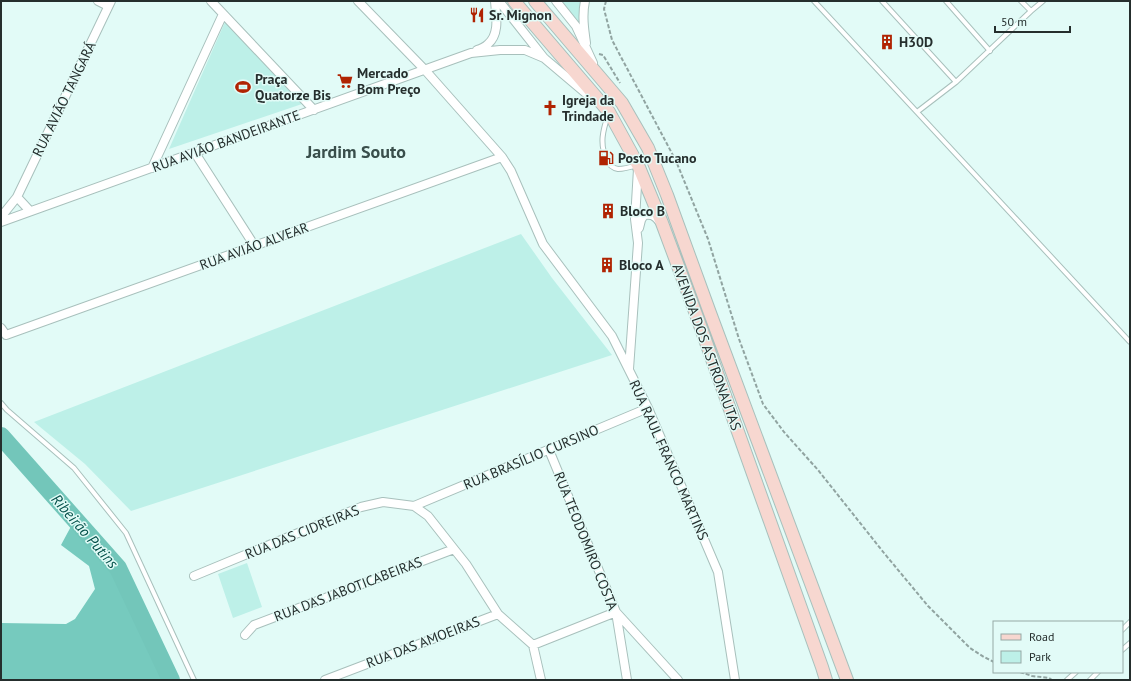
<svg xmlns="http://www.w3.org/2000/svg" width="1131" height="681" viewBox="0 0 1131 681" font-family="'PT Sans',sans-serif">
  <rect width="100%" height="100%" fill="#e2fbf7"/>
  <path fill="#bdf0e8" d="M562,1H581L579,23Z
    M225,22L302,104L169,149Z
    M521,234L552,278L612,355L131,511L85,464L34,422Z
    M247,563L262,607L233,618L218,574Z"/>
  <path fill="#76cabe" d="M75,519L118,568L171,680H1V623L66,624L75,619L95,589L89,566L61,545Z"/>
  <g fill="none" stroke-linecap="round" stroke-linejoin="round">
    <path stroke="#73c6ba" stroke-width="18" d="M1,436L118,568L171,680"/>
    <defs>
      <path id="service" d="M814,1L1130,342
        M882,1L956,82
        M946,1L990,51
        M1021,1L1031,11
        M917,112L956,82L1031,11L1043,1
        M608,115C603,130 599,144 607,160C609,165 612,168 618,169C625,169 631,167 637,165
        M1,403L7,410L74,468L126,533L194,680
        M1122,630L1130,622
        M1122,650L1130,643
        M1067,680L1076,672
        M1090,680L1098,672"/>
      <path id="minor" d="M98,1L108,6
        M211,1L314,110
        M358,1L425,70L502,157L511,171L543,244L612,336L648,408L718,572L735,680
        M499,1L544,58L589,96
        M556,1L576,26L593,63
        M585,1C582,15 584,29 586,43
        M477,50C480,49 485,47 488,44C500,34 496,15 495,1
        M195,153L254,245
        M152,168L223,14
        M17,197L30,211
        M1,217L17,197L111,1
        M1,222L471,53L500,50H525L544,58
        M639,228L641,220L644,215C651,214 654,215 659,221
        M1,328L6,335L502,157
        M629,369L638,243L635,219L638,169
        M549,450L616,612L627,680
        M414,506L428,516L454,549L466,564L498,614L533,645L541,680
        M194,576L361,507L383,502L414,506L648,408
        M245,635L254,625L454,549
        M533,645L616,612L678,680
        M325,680L498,614"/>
      <path id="secondary" d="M514,1L609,112L638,165L662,223L697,317L822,667L826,680
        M535,1L622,103L648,148L667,195L710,313L847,680"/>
    </defs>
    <use href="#service" stroke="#a8c0bc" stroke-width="6"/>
    <use href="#minor" stroke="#a8c0bc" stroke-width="10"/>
    <use href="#secondary" stroke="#a8c0bc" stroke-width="14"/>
    <path stroke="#91a4a1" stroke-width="2" stroke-dasharray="4 2" stroke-linecap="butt" d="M606,1L604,9L612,40L676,161L708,239L739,339L763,404L784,432L818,470L884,553L928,606L970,648L984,657L994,662
      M1130,1V2
      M599,54L603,55L620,83
      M1020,672L1032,676L1049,678L1052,680"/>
    <use href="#service" stroke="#fff" stroke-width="4"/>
    <use href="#minor" stroke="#fff" stroke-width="8"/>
    <use href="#secondary" stroke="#f7d7d0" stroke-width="12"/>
  </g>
  <defs>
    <symbol id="restaurant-bare" viewBox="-9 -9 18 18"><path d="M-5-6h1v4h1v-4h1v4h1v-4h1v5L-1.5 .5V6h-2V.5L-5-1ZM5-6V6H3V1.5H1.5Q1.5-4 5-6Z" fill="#b02302" stroke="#e2fbf7" stroke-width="2.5" paint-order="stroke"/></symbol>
    <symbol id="building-bare" viewBox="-9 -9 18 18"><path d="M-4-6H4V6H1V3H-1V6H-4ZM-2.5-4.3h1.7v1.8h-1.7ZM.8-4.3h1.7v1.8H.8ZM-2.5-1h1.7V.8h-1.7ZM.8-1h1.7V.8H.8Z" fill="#b02302" stroke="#e2fbf7" stroke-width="2.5" paint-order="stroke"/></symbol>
    <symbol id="supermarket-bare" viewBox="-9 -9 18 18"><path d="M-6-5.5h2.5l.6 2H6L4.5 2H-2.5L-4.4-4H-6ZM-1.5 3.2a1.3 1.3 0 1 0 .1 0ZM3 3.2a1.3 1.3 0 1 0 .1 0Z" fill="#b02302" stroke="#e2fbf7" stroke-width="2.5" paint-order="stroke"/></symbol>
    <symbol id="stadium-bare" viewBox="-9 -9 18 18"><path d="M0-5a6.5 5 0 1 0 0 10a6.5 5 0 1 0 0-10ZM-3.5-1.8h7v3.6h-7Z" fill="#b02302" stroke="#e2fbf7" stroke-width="2.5" paint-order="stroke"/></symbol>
    <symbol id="church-bare" viewBox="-9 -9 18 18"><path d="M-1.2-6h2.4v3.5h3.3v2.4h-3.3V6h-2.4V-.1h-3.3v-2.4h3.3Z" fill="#b02302" stroke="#e2fbf7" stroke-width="2.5" paint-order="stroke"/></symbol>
    <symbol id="fuel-bare" viewBox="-9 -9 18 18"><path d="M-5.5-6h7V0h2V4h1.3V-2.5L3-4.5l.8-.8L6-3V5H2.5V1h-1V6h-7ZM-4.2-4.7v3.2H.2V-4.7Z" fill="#b02302" stroke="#e2fbf7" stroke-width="2.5" paint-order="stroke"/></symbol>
  </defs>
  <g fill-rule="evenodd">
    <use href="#restaurant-bare" x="466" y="4" width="22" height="22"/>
    <use href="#building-bare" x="876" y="31" width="22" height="22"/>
    <use href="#supermarket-bare" x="334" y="70" width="22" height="22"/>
    <use href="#stadium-bare" x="232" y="76" width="22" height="22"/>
    <use href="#church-bare" x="539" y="97" width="22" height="22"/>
    <use href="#fuel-bare" x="595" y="147" width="22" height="22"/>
    <use href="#building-bare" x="597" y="200" width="22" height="22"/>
    <use href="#building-bare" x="596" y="254" width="22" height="22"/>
  </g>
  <g text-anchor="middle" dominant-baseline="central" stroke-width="3" stroke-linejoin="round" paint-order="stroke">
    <g font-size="14" font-weight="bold" fill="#252e2d" stroke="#e2fbf7" text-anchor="start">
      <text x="489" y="15">Sr. Mignon</text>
      <text x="899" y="42">H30D</text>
      <text x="357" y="73">Mercado<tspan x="357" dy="16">Bom Preço</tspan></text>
      <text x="255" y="79">Praça<tspan x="255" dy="16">Quatorze Bis</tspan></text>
      <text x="562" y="100">Igreja da<tspan x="562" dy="16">Trindade</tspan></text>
      <text x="618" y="158">Posto Tucano</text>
      <text x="620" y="211">Bloco B</text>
      <text x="619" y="265">Bloco A</text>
    </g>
    <g font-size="14" fill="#252e2d" stroke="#e2fbf7">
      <text transform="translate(64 99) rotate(-64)">RUA AVIÃO TANGARÁ</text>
      <text transform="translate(226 141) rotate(-20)">RUA AVIÃO BANDEIRANTE</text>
      <text transform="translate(254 246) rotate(-20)">RUA AVIÃO ALVEAR</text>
      <text transform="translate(707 347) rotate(70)">AVENIDA DOS ASTRONAUTAS</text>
      <text transform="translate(531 457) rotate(-23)">RUA BRASÍLIO CURSINO</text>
      <text transform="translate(669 460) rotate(66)">RUA RAUL FRANCO MARTINS</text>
      <text transform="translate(302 532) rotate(-22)">RUA DAS CIDREIRAS</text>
      <text transform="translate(586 541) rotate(68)">RUA TEODOMIRO COSTA</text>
      <text transform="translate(348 589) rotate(-21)">RUA DAS JABOTICABEIRAS</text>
      <text transform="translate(423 642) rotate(-21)">RUA DAS AMOEIRAS</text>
    </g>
    <g font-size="15" font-style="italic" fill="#04514a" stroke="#e2fbf7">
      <text transform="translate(85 531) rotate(49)">Ribeirão Putins</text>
    </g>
    <g font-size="18" font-weight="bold" fill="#394e4b" stroke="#e2fbf7">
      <text x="356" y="151">Jardim Souto</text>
    </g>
  </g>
  <rect width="1131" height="681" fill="none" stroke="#252e2d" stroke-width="4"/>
  <rect x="993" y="621" width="130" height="52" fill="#e2fbf7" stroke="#96a9a6"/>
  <rect x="1001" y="634" width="20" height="6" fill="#f7d7d0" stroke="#96a9a6"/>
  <text x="1029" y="641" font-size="12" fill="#252e2d">Road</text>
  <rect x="1001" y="651" width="20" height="12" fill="#bdf0e8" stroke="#96a9a6"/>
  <text x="1029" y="661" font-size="12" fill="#252e2d">Park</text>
  <path d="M995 26v6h75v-6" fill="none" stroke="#252e2d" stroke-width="2"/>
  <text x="1001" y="26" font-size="12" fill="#252e2d" stroke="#e2fbf7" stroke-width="3" paint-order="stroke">50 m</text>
</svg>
